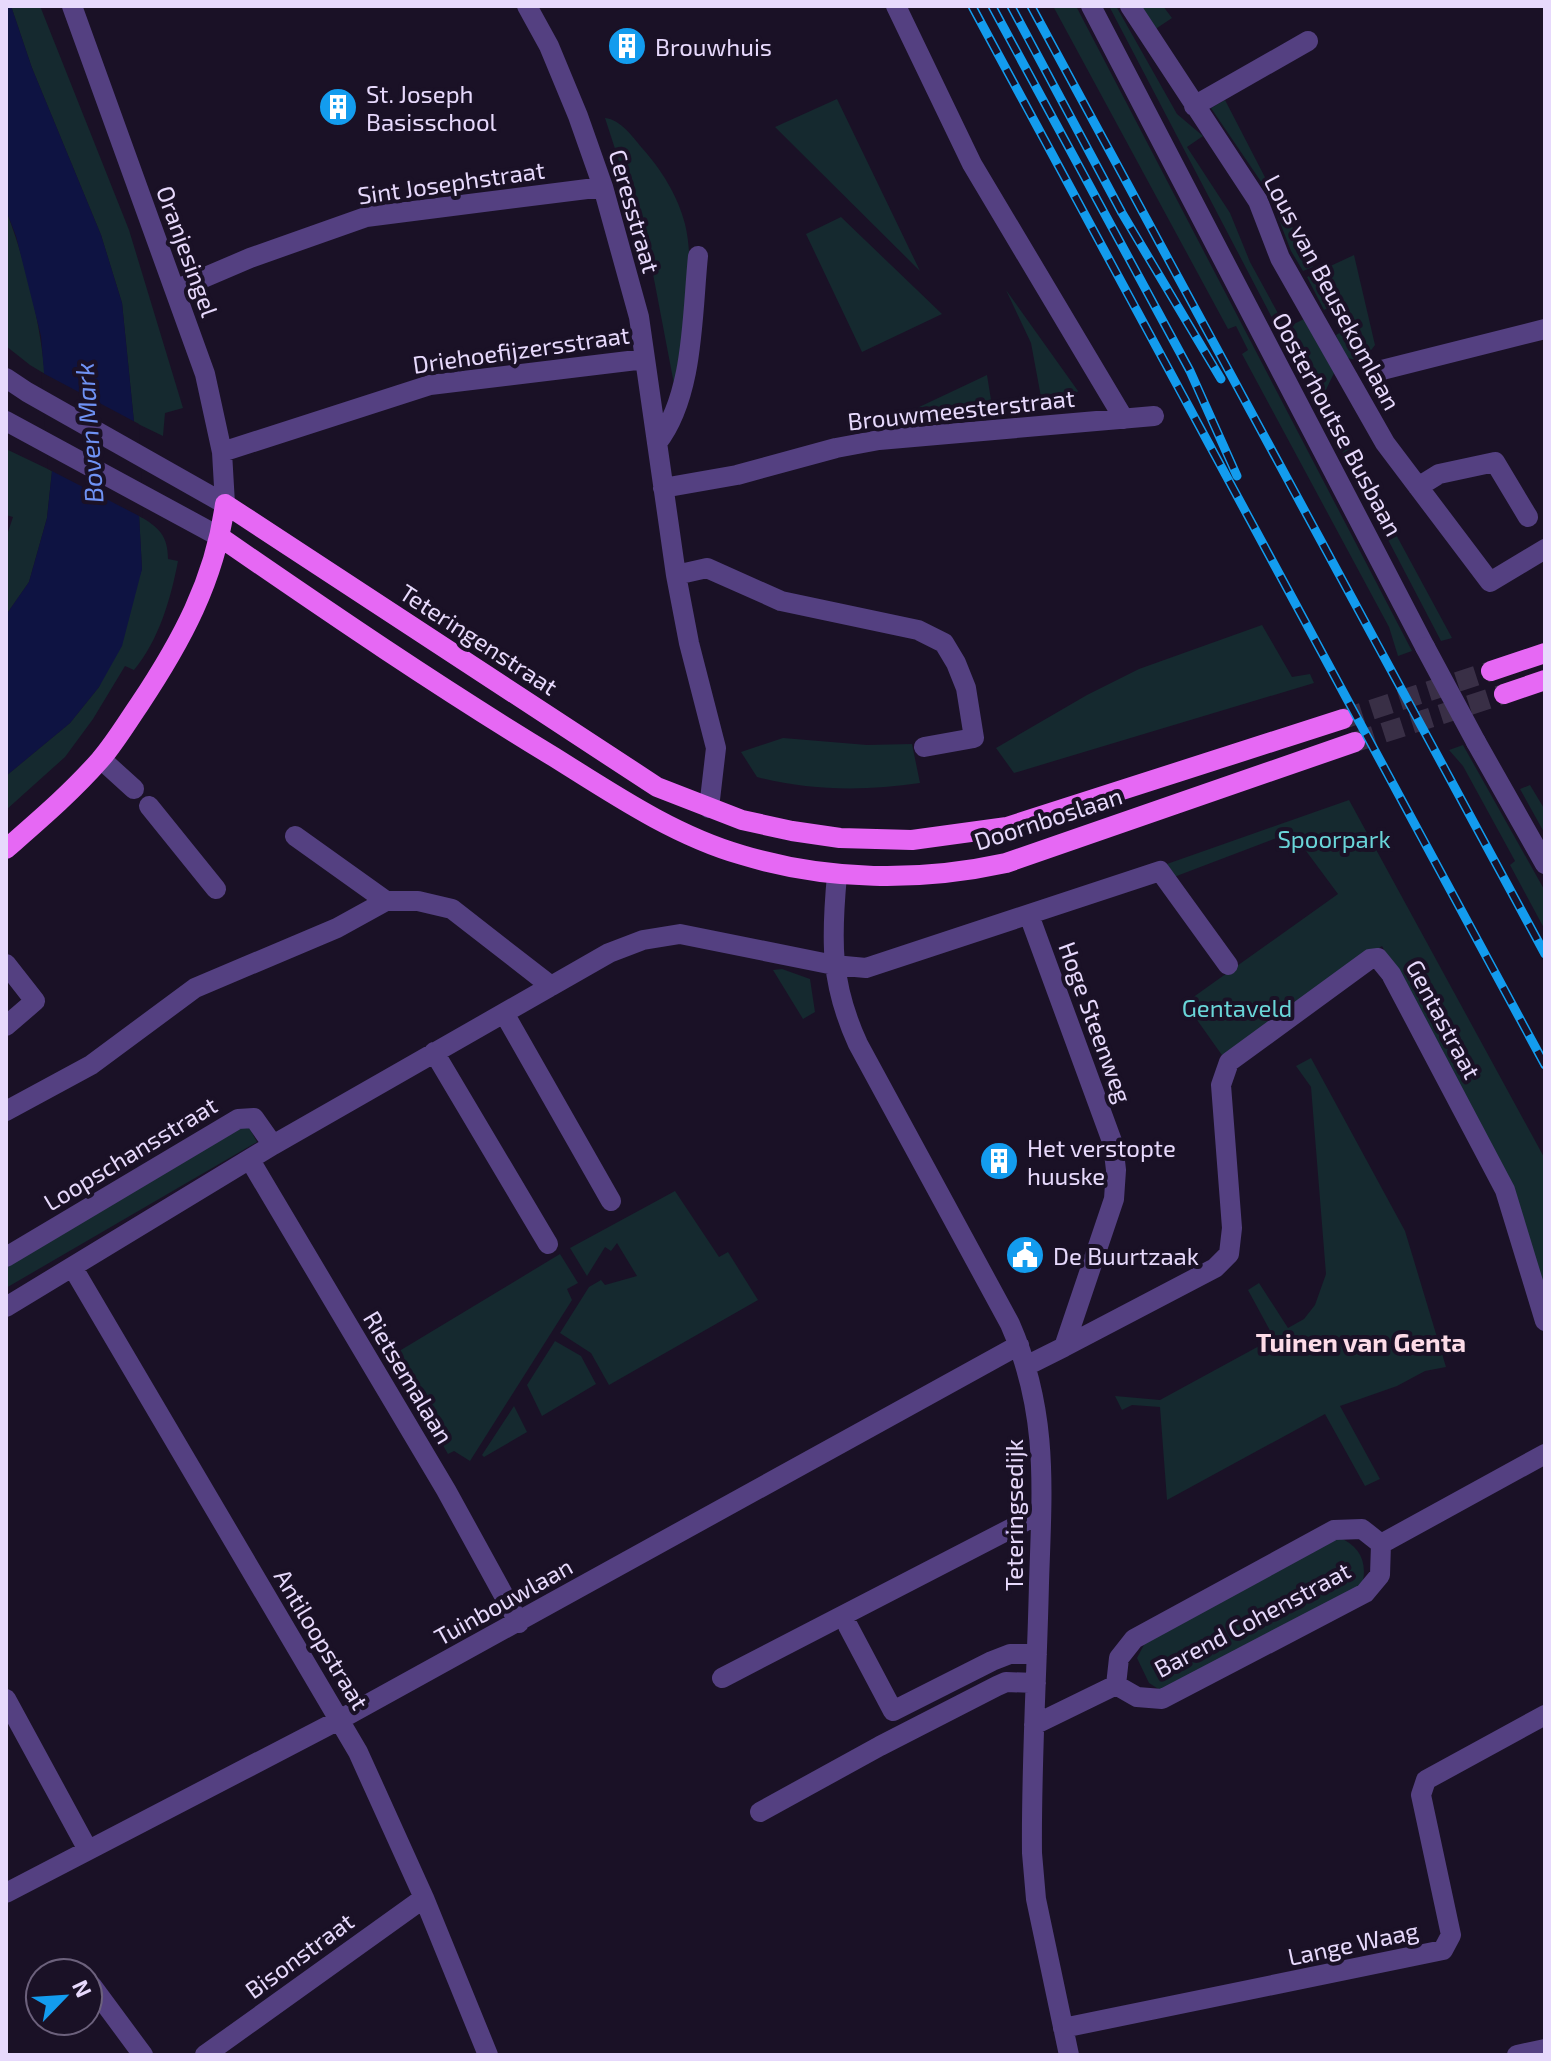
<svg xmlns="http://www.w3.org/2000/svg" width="1551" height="2061" viewBox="0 0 1551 2061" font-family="'Exo 2',sans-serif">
  <rect width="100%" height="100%" fill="#1a1126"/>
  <path fill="#15292f" d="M11,6H40L129,230L183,408L165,413L163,436L134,422L122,303L101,235L32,68Z
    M1053,6H1076L1412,651L1398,656L1389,627L1242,354L1248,350L1236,326L1228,329Z
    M1109,6H1116L1177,114L1203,136L1187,147L1230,213L1250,262L1286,328L1304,319L1334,373L1323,396L1327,407L1452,638L1441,641Z
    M1140,6H1163L1172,18L1154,30Z
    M837,99L920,271L775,127Z
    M1225,100L1270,187L1266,189L1211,108Z
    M605,118C621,120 632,136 642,148C661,169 678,196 685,224C696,269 685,339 674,384L649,253Z
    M1280,203L1313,267L1303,271L1291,251L1274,207Z
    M6,210C26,263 39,317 45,374L30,365L6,346Z
    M841,217L942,314L862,352L806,234Z
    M1354,255L1375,345C1366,357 1360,363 1345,357L1336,335L1348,328L1336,304L1324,310L1307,277Z
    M1006,290L1078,391L1074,397H1041L1031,343Z
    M987,375L992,406L898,417Z
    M6,449L52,471L47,518L29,582L6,615V538L13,517L6,515Z
    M139,516C159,527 168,536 168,559L178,561C171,598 159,640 134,670L125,666L93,719L65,757L6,810V776L70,723L99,687L142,569Z
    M1262,625L1292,677L1310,674L1314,683L1014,773L996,748L1087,695L1139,669Z
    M783,738L867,745L912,744L920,783C865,791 811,791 757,777L741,752Z
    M1463,745L1545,891V930L1510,865L1515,861L1463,766L1449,750Z
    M1530,785L1545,810V834L1520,789Z
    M1349,800L1545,1159V1294L1512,1185L1382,946L1224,1058L1185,1003L1338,894L1292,832L1174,877L1167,864Z
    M782,969L810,979L815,1012L803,1019L773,970Z
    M1311,1058L1405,1231L1446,1367L1425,1371L1397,1386L1340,1406L1380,1479L1365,1486L1325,1414L1167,1500L1160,1407L1132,1405L1122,1410L1115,1396L1160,1400L1274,1338L1248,1290L1259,1283L1288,1328L1304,1319L1315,1305L1326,1274L1311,1087L1296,1066Z
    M244,1125L250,1129L257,1142L6,1288V1264Z
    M675,1191L719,1257L728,1252L758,1300L609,1385L591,1353L560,1333L589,1287L601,1280L605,1285L637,1276L617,1243L611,1251L605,1247L587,1276L570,1248Z
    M560,1254L578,1283L567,1289L572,1300L470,1461L454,1451L448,1454L391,1356Z
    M555,1341L581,1356L596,1384L542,1416L527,1385Z
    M514,1406L527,1432L484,1457L482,1455Z
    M1338,1537C1360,1546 1368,1562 1362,1585L1160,1690L1149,1683L1137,1658L1146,1641Z"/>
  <path fill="#0e1342" d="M6,6H11L32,68L101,235L122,303L134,422L142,569L122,646L99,687L70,723L6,776V615L29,582L47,518L52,471L41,336L16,236L6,210Z"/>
  <path fill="#1a1126" d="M41,372L139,424L143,518L48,469Z"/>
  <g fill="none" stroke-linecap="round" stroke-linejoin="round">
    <path stroke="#392f46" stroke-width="20" stroke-dasharray="20 10" stroke-linecap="butt" d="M1343,719L1491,671
      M1355,742L1504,694"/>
    <path stroke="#544081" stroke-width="20" d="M527,6L549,46L578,116L603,187L639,317L676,575L689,643L716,748L709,808
      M896,6L972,164L1124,419
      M1091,6L1425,647
      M1130,6L1258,201L1280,258L1385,443L1490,582L1545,549
      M1194,106L1308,41
      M175,290L250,258L366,217L603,187
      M1378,371L1545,329
      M6,378L27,392L225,504L222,452L205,374L72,6
      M6,421L220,537
      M657,443C694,396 692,314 698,256
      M222,452L430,385L645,359
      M1418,487L1439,474L1495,462L1528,517
      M663,488L737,475L836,448L879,440L1154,416
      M676,575L707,568L781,601L918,630L944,643L956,663L966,688L974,738L924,747
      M1476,742L1545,864
      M101,759L134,789
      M149,806L216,889
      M295,836L386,901
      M837,875C831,940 830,983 858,1044L1010,1324C1049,1413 1042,1489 1039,1583C1037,1673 1031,1763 1032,1853L1036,1899L1069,2055
      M6,964L35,1001L6,1026
      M504,1013L611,1201
      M434,1052L548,1244
      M6,1111L91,1065L195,988L337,928L386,901H418L452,909L551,986
      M250,1160L446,1490L519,1623
      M6,1257L238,1119L254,1118L273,1145
      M73,1268L358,1752L424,1898L488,2055
      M6,1307L273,1145L609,953L643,940L680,934L834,965L866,968L1160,871L1228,965
      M1064,1347L1215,1268L1229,1254L1232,1228L1221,1085L1229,1062L1370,959L1378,958L1391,974L1505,1190L1545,1321
      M1026,1366L1064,1347L1114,1199L1116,1170L1113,1144L1029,915
      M1381,1544L1545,1454
      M848,1626L893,1711L992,1661L1010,1654H1037
      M722,1678L1041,1513
      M1116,1685L1137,1697L1162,1699L1365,1593L1380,1575L1381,1544
      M1116,1685L1119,1658L1134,1639L1334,1530L1362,1529L1381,1544
      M6,1699L88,1850
      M1034,1725L1116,1685
      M760,1812L880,1746L997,1686L1006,1682L1036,1683
      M6,1893L339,1720L1019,1345
      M92,1986L143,2055
      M1063,2028L1443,1950L1451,1935L1421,1795L1426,1780L1545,1715
      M205,2055L424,1898
      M1517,2055L1545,2049"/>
    <path stroke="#e668f4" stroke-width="20" d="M220,537C330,613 440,688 554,757C613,794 675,836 742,855C828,881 919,882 1006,863L1355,742
      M1491,671L1545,653
      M1504,694L1545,680
      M6,849C38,821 71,793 100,760C114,744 126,724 139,705C181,642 215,580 225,504L657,787L742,820L792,831L840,838L912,840L1007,827L1343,719"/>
    <defs>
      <path id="rail" d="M972,6L1545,1065
        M992,6L1190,371L1237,476
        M1011,6L1122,213L1221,379
        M1031,6L1545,954"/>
    </defs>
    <use href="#rail" stroke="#139cee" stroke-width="9"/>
    <use href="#rail" stroke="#1a1126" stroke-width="6" stroke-dasharray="18" stroke-linecap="butt"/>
    <path stroke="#544081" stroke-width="20" d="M1425,647L1476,742"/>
  </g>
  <defs>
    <symbol id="building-disc" viewBox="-11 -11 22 22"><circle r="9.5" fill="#139cee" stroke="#1a1126"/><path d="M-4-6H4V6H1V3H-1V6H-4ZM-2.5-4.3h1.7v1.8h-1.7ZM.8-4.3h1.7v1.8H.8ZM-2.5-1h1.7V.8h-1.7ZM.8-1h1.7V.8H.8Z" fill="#fff"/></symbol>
    <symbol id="civic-disc" viewBox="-11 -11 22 22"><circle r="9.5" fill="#139cee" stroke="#1a1126"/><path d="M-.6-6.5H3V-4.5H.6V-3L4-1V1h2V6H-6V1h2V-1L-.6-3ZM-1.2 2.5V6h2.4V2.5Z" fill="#fff"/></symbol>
  </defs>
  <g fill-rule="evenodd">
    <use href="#building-disc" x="605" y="24" width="44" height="44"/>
    <use href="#building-disc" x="316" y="85" width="44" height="44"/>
    <use href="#building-disc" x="977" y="1139" width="44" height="44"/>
    <use href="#civic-disc" x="1003" y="1233" width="44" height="44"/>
  </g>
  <g text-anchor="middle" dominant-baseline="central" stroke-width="8" stroke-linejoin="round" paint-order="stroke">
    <g font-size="24" fill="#e7d9fc" stroke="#1a1126" text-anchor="start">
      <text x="655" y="46">Brouwhuis</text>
      <text x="366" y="93">St. Joseph<tspan x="366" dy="28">Basisschool</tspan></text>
      <text x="1027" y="1147">Het verstopte<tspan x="1027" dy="28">huuske</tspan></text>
      <text x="1053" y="1255">De Buurtzaak</text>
    </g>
    <g font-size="24" fill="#e7d9fc" stroke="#1a1126">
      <text transform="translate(451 182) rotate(-8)">Sint Josephstraat</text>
      <text transform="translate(635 211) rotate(74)">Ceresstraat</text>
      <text transform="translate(188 251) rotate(70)">Oranjesingel</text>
      <text transform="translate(1333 292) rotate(62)">Lous van Beusekomlaan</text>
      <text transform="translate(521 349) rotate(-8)">Driehoefijzersstraat</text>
      <text transform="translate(961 409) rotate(-6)">Brouwmeesterstraat</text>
      <text transform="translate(1338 424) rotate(62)">Oosterhoutse Busbaan</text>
      <text transform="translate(479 639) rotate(33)">Teteringenstraat</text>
      <text transform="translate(1048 818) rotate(-18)">Doornboslaan</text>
      <text transform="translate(1444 1019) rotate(62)">Gentastraat</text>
      <text transform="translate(1096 1022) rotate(70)">Hoge Steenweg</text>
      <text transform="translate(130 1153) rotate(-31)">Loopschansstraat</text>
      <text transform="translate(409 1377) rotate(59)">Rietsemalaan</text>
      <text transform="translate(1013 1515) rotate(-90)">Teteringsedijk</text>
      <text transform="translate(503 1601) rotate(-29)">Tuinbouwlaan</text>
      <text transform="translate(1252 1619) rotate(-28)">Barend Cohenstraat</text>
      <text transform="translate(322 1639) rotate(59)">Antiloopstraat</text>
      <text transform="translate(1353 1943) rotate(-12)">Lange Waag</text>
      <text transform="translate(299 1955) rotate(-36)">Bisonstraat</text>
    </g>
    <g font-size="24" fill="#69d5d8" stroke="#1a1126">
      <text x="1334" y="838">Spoorpark</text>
      <text x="1237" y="1007">Gentaveld</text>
    </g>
    <g font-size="26" font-style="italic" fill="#6f92f4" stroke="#1a1126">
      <text transform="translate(88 433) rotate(-94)">Boven Mark</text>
    </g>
    <g font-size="26" font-weight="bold" fill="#fcdbe7" stroke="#1a1126">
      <text x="1361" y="1341">Tuinen van Genta</text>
    </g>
  </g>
  <rect width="1551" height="2061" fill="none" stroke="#e7d9fc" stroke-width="16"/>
  <g transform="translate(64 1997) rotate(65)"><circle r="38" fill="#1a1126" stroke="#6c617c" stroke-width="2"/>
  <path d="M0-6L14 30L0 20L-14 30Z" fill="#139cee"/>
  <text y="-12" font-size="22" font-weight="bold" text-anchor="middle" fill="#e7d9fc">N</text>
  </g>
</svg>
